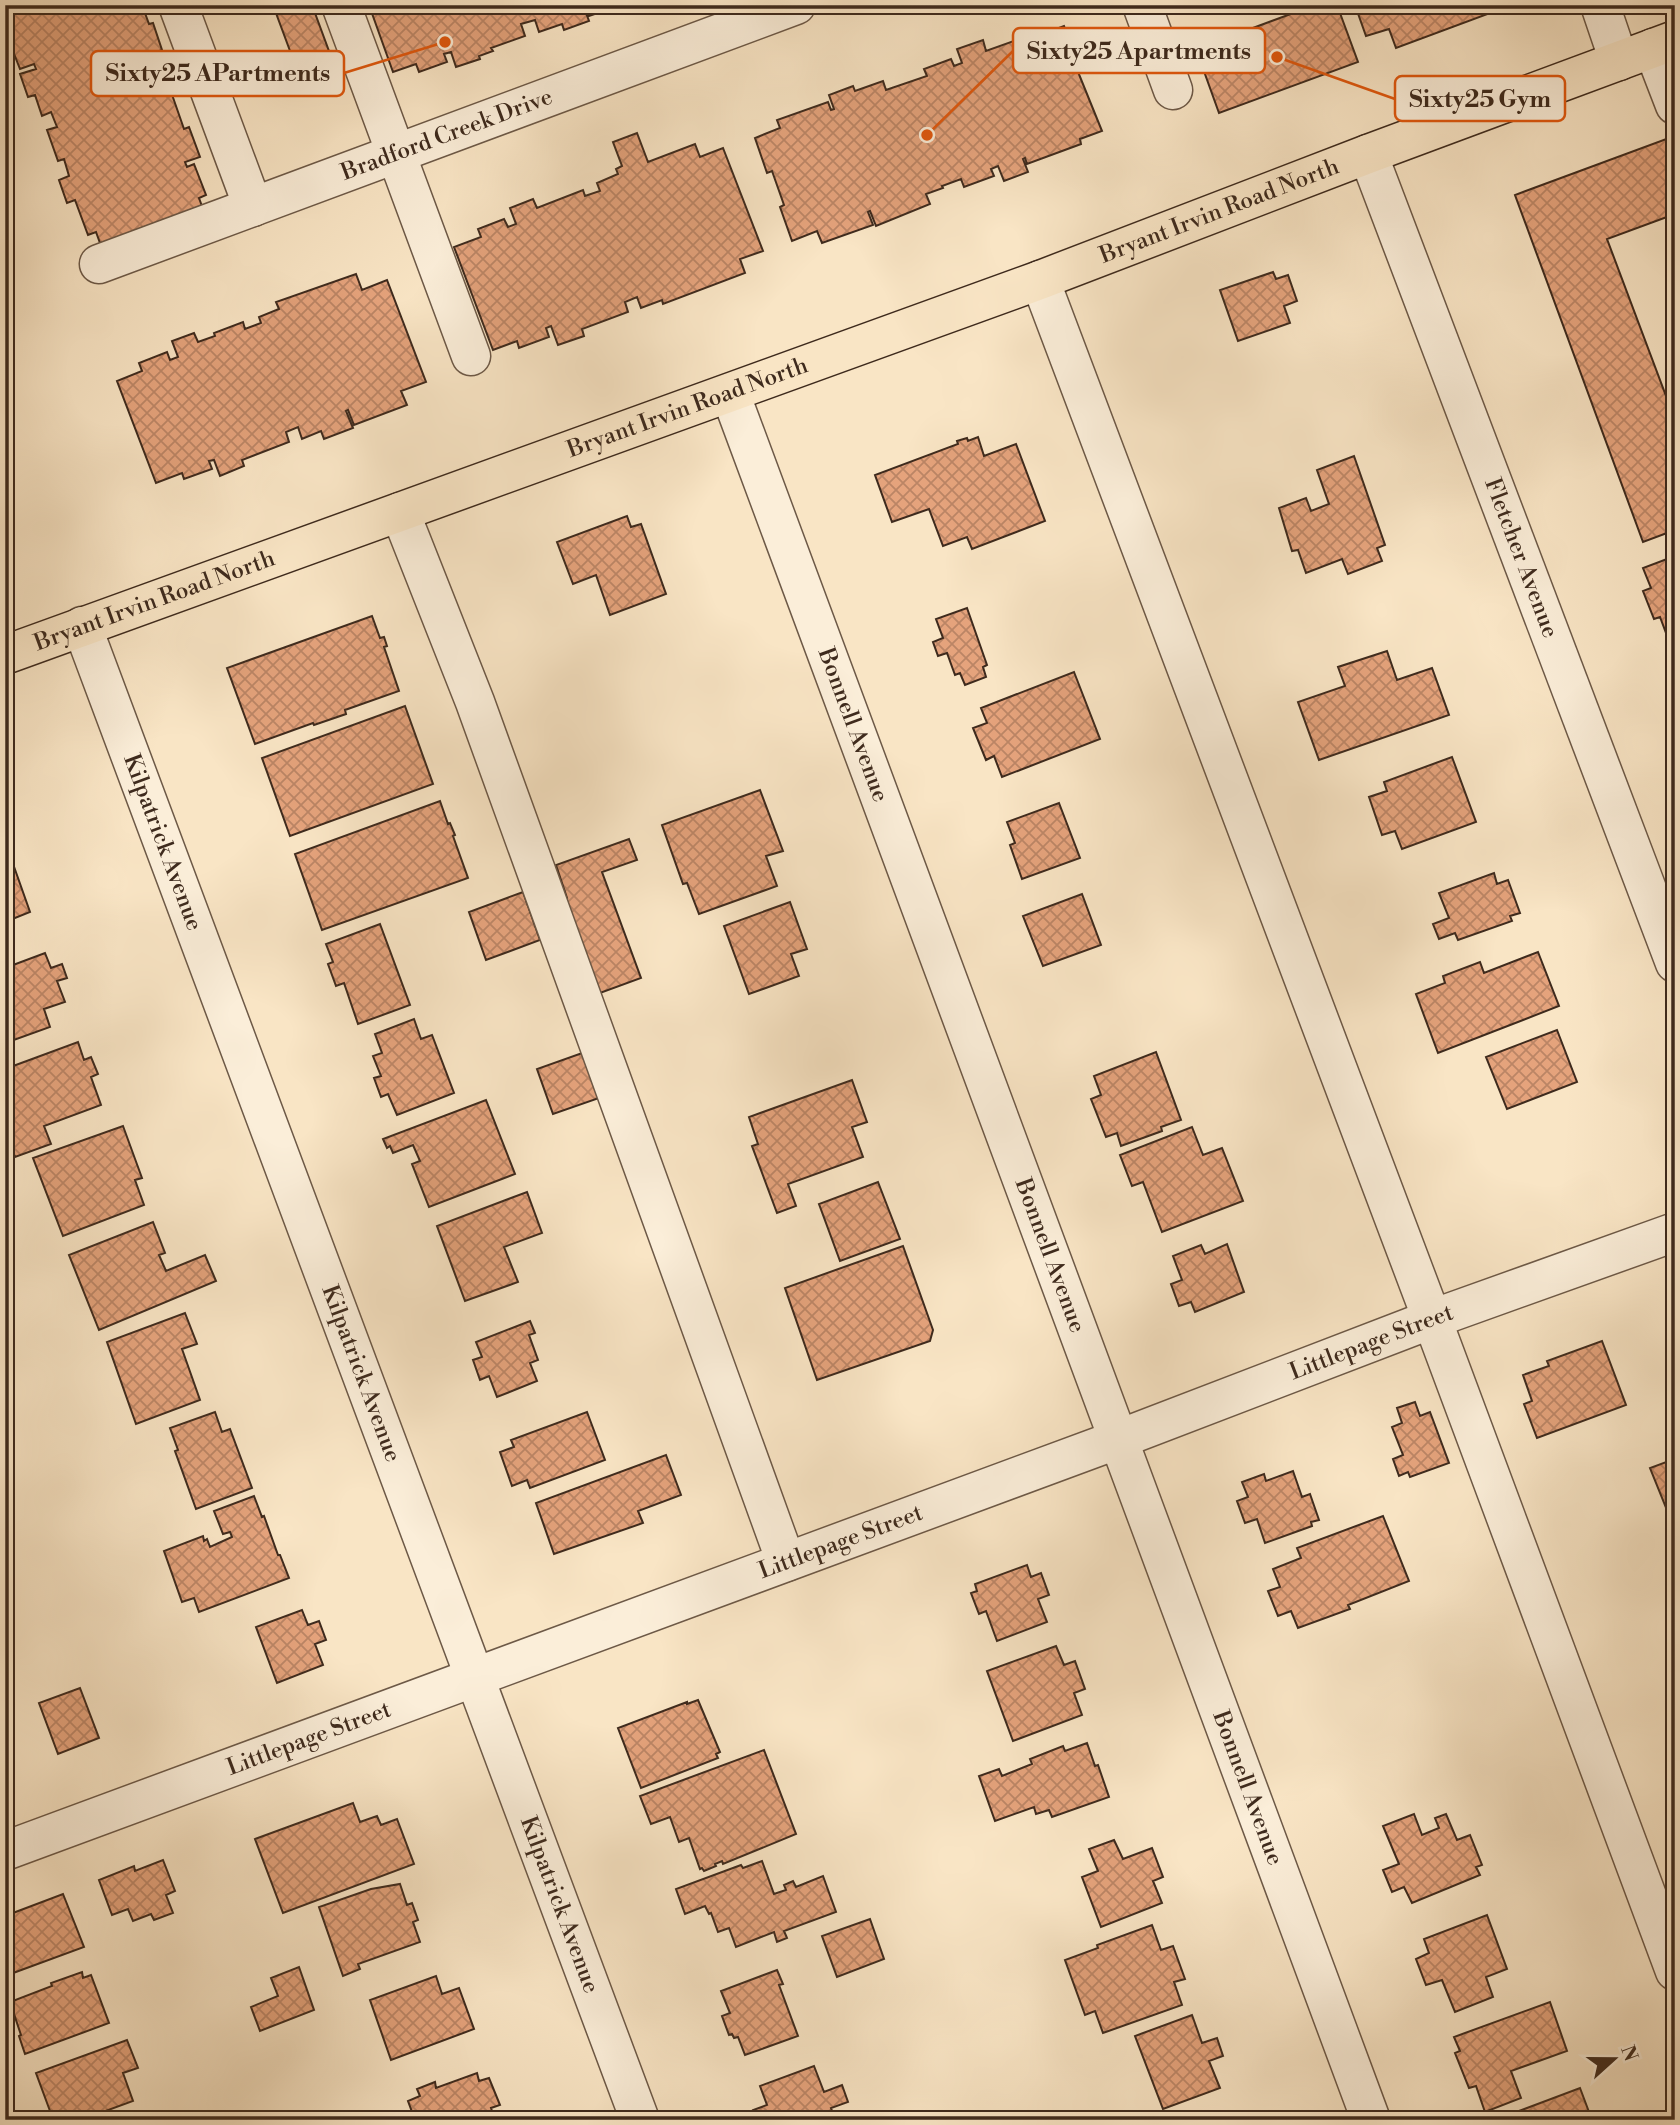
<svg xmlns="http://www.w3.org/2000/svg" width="1680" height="2125" viewBox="0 0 1680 2125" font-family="'Libre Bodoni',serif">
  <defs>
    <pattern id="building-cross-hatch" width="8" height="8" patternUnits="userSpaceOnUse" patternTransform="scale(1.75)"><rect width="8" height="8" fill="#e5a37c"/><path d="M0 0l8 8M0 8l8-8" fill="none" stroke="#bb8565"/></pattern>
  </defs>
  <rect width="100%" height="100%" fill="#f9e5c5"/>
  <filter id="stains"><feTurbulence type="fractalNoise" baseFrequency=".00286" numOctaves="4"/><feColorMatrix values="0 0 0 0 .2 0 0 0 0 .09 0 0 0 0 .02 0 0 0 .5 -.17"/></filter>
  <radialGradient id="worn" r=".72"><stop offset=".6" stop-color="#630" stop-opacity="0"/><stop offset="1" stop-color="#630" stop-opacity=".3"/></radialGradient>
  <path fill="url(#building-cross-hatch)" stroke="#3e2a1d" stroke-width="2" d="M10,5H142L149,24L153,23L162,50L157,52L165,72L155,76L159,90L169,86L184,129L189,127L200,157L185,162L187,167L194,164L206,195L199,198L207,220L105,257L96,232L88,235L75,200L67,203L59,180L69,176L64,159L58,161L47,130L57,127L51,112L42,116L35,95L28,97L20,74L36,69L34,64L20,69L9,41L11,40L5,17L13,15Z
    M273,5H312L340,81L306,94Z
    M369,5H583L589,21L564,30L562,24L539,32L535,20L521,24L525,36L491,48L493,51L479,56L480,59L456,67L451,52L444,54L447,62L419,72L416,64L393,72Z
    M585,5H621L589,16Z
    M1315,5H1337L1358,62L1219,113L1196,49Z
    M1355,5H1490L1493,12L1396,48L1389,29L1366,36Z
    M1064,26L1077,61L1074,62L1102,131L1080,139L1081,144L1027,164L1025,158L1023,159L1028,172L1004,181L998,166L991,169L994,176L964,187L961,179L942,186L943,188L926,194L930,204L876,226L870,211L868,212L873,225L822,243L817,231L792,241L780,207L784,205L772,171L767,173L755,138L780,128L777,120L828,102L831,110L834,109L829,95L853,86L855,91L883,81L886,90L927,76L924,69L951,59L954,66L962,63L957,49L983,40L986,51L1039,32L1040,35Z
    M637,133L648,162L695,144L700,157L723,148L763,251L740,259L745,273L663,304L662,300L641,308L637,297L625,302L628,312L582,329L584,336L558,345L551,326L546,328L549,337L519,348L517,341L493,350L454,247L481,237L478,229L504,219L508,227L516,224L510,208L533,199L537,208L583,190L585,196L600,191L597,183L618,174L616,169L622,166L613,142Z
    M1669,138L1675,153V214L1607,239L1675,420V530L1643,542L1515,195Z
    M1273,272L1276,279L1288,275L1297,301L1284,306L1290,323L1238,341L1220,290Z
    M356,274L362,290L387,280L426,382L401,391L407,405L354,425L348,410L346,411L353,428L324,439L321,431L302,439L298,427L286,432L289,442L242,460L244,466L220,476L214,460L209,461L212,469L184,479L182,473L156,483L117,381L142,371L139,363L167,352L170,360L178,357L172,341L194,333L198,342L215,336L214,333L243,322L245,329L261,323L259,317L279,309L276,302Z
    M978,437L984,456L1016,444L1045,521L972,549L967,537L943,546L929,509L892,522L875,475L958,444L957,441L967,438L968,441Z
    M1354,456L1385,545L1377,548L1382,561L1348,574L1342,559L1306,573L1298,550L1292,551L1279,508L1306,498L1311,511L1329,504L1317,470Z
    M627,516L631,527L641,524L666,594L610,615L596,575L573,584L557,542Z
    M1675,556V639L1669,641L1660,617L1654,619L1643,591L1651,588L1643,568Z
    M967,608L987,665L983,667L986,677L965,685L960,673L955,675L947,653L938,656L933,642L943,638L936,619Z
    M372,616L380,638L384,637L387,646L384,647L399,691L345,710L346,714L314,725L313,723L255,744L227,668Z
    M1387,651L1397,680L1432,668L1449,715L1319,760L1298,702L1345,686L1338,667Z
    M1074,672L1100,739L1002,777L994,756L986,760L973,728L987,723L981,708Z
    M405,706L433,784L290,836L262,758Z
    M1452,757L1476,822L1402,849L1395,831L1382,835L1369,797L1387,791L1384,782Z
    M760,790L783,851L766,856L777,886L699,914L687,883L683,884L662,825Z
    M440,801L448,824L450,823L455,835L453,836L468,878L322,930L295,854Z
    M1059,803L1080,858L1022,879L1010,845L1015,843L1007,822Z
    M629,839L637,860L602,872L641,978L600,993L565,899L567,898L556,865Z
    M12,861L30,912L5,922V864Z
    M1494,873L1497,884L1508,880L1520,913L1510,916L1512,921L1458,940L1455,933L1439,939L1433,924L1449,918L1439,893Z
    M523,892L540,940L486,960L469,912Z
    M1082,894L1101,945L1043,966L1023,916Z
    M790,902L807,949L791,954L799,976L749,994L724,926Z
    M380,924L410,1005L358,1024L344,983L336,986L328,964L333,962L326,944Z
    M1538,952L1559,1006L1438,1053L1416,994L1445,983L1443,976L1480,962L1484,973Z
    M45,953L51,968L62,964L67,978L57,981L65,1002L44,1009L50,1027L11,1041L5,1026V968Z
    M414,1019L421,1039L432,1035L454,1093L397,1115L388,1094L381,1097L374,1078L381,1076L373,1056L382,1053L375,1034Z
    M1557,1030L1577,1082L1507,1109L1486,1057Z
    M78,1042L84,1060L91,1057L98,1074L91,1077L101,1105L44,1126L51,1144L15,1157L5,1129V1069Z
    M585,1052L602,1097L553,1114L537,1069Z
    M1156,1052L1181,1120L1161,1127L1162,1131L1121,1146L1117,1133L1106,1137L1091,1099L1101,1095L1094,1076Z
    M852,1080L867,1122L852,1127L863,1157L788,1184L796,1206L777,1213L752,1146L758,1144L749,1117Z
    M486,1100L515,1174L429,1207L412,1164L420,1161L413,1145L393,1153L390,1146L387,1148L383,1139Z
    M123,1126L142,1178L135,1180L144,1205L63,1236L33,1158Z
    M1192,1127L1203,1155L1222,1148L1243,1201L1162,1232L1143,1182L1132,1186L1120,1155Z
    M878,1182L900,1239L840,1261L819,1204Z
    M527,1192L542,1233L504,1247L518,1282L465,1301L437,1226Z
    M153,1222L165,1253L159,1255L166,1271L205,1255L216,1281L99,1330L69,1255Z
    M1227,1244L1244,1292L1195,1312L1191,1302L1179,1306L1171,1284L1182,1280L1173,1256L1201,1245L1205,1254Z
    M903,1246L933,1330L930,1341L817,1380L785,1288Z
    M185,1313L197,1344L182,1349L200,1400L136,1424L107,1342Z
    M530,1321L535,1333L529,1335L538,1360L530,1363L537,1381L497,1397L489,1376L480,1380L473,1360L482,1357L476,1342Z
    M1602,1341L1626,1405L1537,1438L1524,1404L1532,1401L1523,1375L1549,1366L1547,1361Z
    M1415,1402L1420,1416L1430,1412L1449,1463L1410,1477L1408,1472L1399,1476L1393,1459L1403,1455L1392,1427L1402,1423L1397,1408Z
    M215,1412L222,1432L230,1429L252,1488L196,1509L175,1451L178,1450L170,1428Z
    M587,1412L605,1460L530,1488L527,1480L512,1486L500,1452L514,1447L511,1440Z
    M1675,1441V1524L1673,1525L1650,1468L1672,1460L1667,1444Z
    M666,1455L681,1495L638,1511L643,1523L554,1554L536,1503Z
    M1293,1471L1302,1497L1310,1494L1319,1520L1311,1522L1312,1526L1265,1543L1257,1519L1245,1523L1237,1501L1248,1497L1242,1482L1264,1474L1266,1481Z
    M254,1496L262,1517L264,1516L278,1555H280L289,1578L199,1612L194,1598L182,1602L164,1551L203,1536L204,1541L207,1539L210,1547L232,1537L230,1532L223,1534L214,1511Z
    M1383,1516L1409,1581L1348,1605L1350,1609L1298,1628L1291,1611L1278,1616L1268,1591L1280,1587L1273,1569L1301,1558L1297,1548Z
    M1027,1565L1031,1577L1041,1573L1049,1595L1038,1599L1047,1622L997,1641L986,1611L979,1614L971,1593L977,1591L975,1584Z
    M302,1610L308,1625L319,1621L326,1640L315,1644L323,1665L277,1683L256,1627Z
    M1056,1646L1064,1665L1075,1661L1085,1689L1074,1693L1082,1715L1013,1741L987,1671Z
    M80,1688L99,1738L58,1754L39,1703Z
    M698,1700L720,1752L716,1754L718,1758L641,1788L618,1728L687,1702V1704Z
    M1087,1743L1095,1766L1098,1765L1109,1797L1052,1817L1049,1810L1036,1814L1034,1807L995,1821L979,1776L999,1769L1002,1776L1032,1764L1030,1759L1063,1746L1065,1751Z
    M764,1750L796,1834L723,1864L722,1861L715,1864L716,1866L704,1871L702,1868L700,1869L689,1838L679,1842L670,1817L651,1824L640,1796Z
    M353,1803L360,1822L377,1816L381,1825L397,1819L414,1864L283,1913L255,1839Z
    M1414,1814L1422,1835L1439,1828L1435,1818L1446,1814L1457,1840L1470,1835L1482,1865L1476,1867L1480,1875L1412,1903L1404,1887L1392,1892L1383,1870L1399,1864L1383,1826Z
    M1114,1840L1123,1859L1152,1848L1163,1877L1153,1881L1162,1903L1101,1927L1082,1877L1098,1871L1089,1849Z
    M163,1860L175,1891L166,1895L173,1913L154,1920L151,1914L133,1921L128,1909L112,1915L99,1880L134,1866L135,1871Z
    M762,1861L774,1894L786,1890L784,1885L793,1881L796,1887L823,1876L836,1912L784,1931L787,1938L777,1942L774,1932L736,1947L729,1928L718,1932L711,1913L709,1914L705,1906L685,1914L676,1889L741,1865L743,1868Z
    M400,1884L407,1905L412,1903L418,1920L413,1922L420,1942L358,1964L360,1969L343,1976L319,1907L371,1889Z
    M63,1894L84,1947L5,1976V1916Z
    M1487,1915L1507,1969L1486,1977L1493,1997L1455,2012L1442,1980L1426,1985L1416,1959L1429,1953L1424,1939Z
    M870,1919L884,1959L837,1977L822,1936Z
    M1152,1925L1161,1950L1173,1946L1185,1979L1174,1982L1182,2005L1103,2033L1095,2011L1085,2015L1065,1960L1098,1948L1097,1945Z
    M299,1967L314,2010L260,2031L251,2007L278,1996L271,1978Z
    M777,1970L783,1984L779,1985L798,2036L745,2055L738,2037L734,2038L732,2034L729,2035L722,2016L730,2013L721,1991Z
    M82,1972L83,1978L91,1975L109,2023L25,2054L19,2036L21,2035L10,2002L52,1986L51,1983Z
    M436,1976L442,1994L459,1988L474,2029L391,2060L370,2000Z
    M1550,2002L1567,2051L1511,2071L1521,2098L1485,2112L1476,2086L1469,2088L1455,2053L1460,2051L1454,2037Z
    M1192,2015L1202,2043L1217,2038L1223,2056L1209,2061L1220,2088L1163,2109L1135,2036Z
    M127,2040L138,2068L123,2073L133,2101L81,2120H49L46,2112L50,2111L36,2073Z
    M814,2066L824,2092L842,2085L848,2102L831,2108L835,2119L756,2120L753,2110L767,2105L760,2086Z
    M477,2073L479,2081L489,2078L500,2105L491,2108L495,2120H415L408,2101L420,2096L417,2089L435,2082L436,2088Z
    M1580,2088L1592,2120H1495Z"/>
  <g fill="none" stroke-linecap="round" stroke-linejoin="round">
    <defs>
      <g id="minor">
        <path d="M178,5L253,207"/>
        <path d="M341,5L471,356"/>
        <path d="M1142,5L1173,90"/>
        <path d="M1600,5L1619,61"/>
        <path d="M1653,48L1675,105"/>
        <path id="s1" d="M1368,154L1675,963"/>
        <path id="s2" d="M99,264L796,5"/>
        <path d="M1040,280L1432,1319L1675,1971"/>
        <path id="s3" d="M730,393L1371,2120"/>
        <path d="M400,512L475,702L786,1562"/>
        <path id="s4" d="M82,626L640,2120"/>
        <path id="s5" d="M5,1851L1119,1439L1432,1319L1675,1232"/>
      </g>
      <g id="major">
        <path id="s6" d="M5,655L1040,280L1368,154L1675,40"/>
      </g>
    </defs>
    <use href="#minor" stroke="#6d5947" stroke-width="41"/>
    <use href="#major" stroke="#3e2a1d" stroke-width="41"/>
    <use href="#minor" stroke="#fbeed9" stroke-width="38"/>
    <use href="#major" stroke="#f9e5c5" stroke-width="38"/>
  </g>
  <g text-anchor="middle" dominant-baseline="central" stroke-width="5" stroke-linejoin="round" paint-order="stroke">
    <g font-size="23" fill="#3e2a1d" stroke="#fbeed9">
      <text stroke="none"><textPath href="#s2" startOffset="371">Bradford Creek Drive</textPath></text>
      <text stroke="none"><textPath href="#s6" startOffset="1293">Bryant Irvin Road North</textPath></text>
      <text stroke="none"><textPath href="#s6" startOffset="726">Bryant Irvin Road North</textPath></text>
      <text stroke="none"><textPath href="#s1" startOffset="432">Fletcher Avenue</textPath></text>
      <text stroke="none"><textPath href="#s6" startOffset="159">Bryant Irvin Road North</textPath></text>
      <text stroke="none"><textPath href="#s3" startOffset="354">Bonnell Avenue</textPath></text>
      <text stroke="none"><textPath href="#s4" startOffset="231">Kilpatrick Avenue</textPath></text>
      <text stroke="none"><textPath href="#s3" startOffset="920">Bonnell Avenue</textPath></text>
      <text stroke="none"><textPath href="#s5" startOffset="1458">Littlepage Street</textPath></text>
      <text stroke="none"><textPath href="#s4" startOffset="798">Kilpatrick Avenue</textPath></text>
      <text stroke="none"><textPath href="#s5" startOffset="891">Littlepage Street</textPath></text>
      <text stroke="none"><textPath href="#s5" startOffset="324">Littlepage Street</textPath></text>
      <text stroke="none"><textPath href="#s3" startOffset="1488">Bonnell Avenue</textPath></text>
      <text stroke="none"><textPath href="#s4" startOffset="1365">Kilpatrick Avenue</textPath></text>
    </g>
  </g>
  <path fill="none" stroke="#e0570d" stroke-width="2.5" d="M927 135L1013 51M445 42L344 73M1277 57L1395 99"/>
  <g fill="#e0570d" stroke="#fbeed9" stroke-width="2.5">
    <circle cx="927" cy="135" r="7"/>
    <circle cx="445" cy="42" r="7"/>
    <circle cx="1277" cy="57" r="7"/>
  </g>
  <g fill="#fbeed9" stroke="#e0570d" stroke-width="2.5">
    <rect x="1013" y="28" width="252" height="45" rx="7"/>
    <rect x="91" y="51" width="253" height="45" rx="7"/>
    <rect x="1395" y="76" width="170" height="45" rx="7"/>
  </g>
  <g font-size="24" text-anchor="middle" font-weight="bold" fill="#3e2a1d">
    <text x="1139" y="59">Sixty25 Apartments</text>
    <text x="218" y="81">Sixty25 APartments</text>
    <text x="1480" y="107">Sixty25 Gym</text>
  </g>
  <rect width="1680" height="2125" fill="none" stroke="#f9e5c5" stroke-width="28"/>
  <rect x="7" y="7" width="1666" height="2111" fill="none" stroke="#3e2a1d" stroke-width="3.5"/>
  <rect x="14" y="14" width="1652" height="2097" fill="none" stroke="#3e2a1d" stroke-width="2"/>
  <g transform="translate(1614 2059) rotate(69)" stroke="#fbeed9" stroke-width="5" paint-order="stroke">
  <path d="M0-5L12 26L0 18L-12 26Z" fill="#3e2a1d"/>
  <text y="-10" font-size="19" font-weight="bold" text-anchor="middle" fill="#3e2a1d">N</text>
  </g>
  <rect width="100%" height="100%" filter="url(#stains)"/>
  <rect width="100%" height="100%" fill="url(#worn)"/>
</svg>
